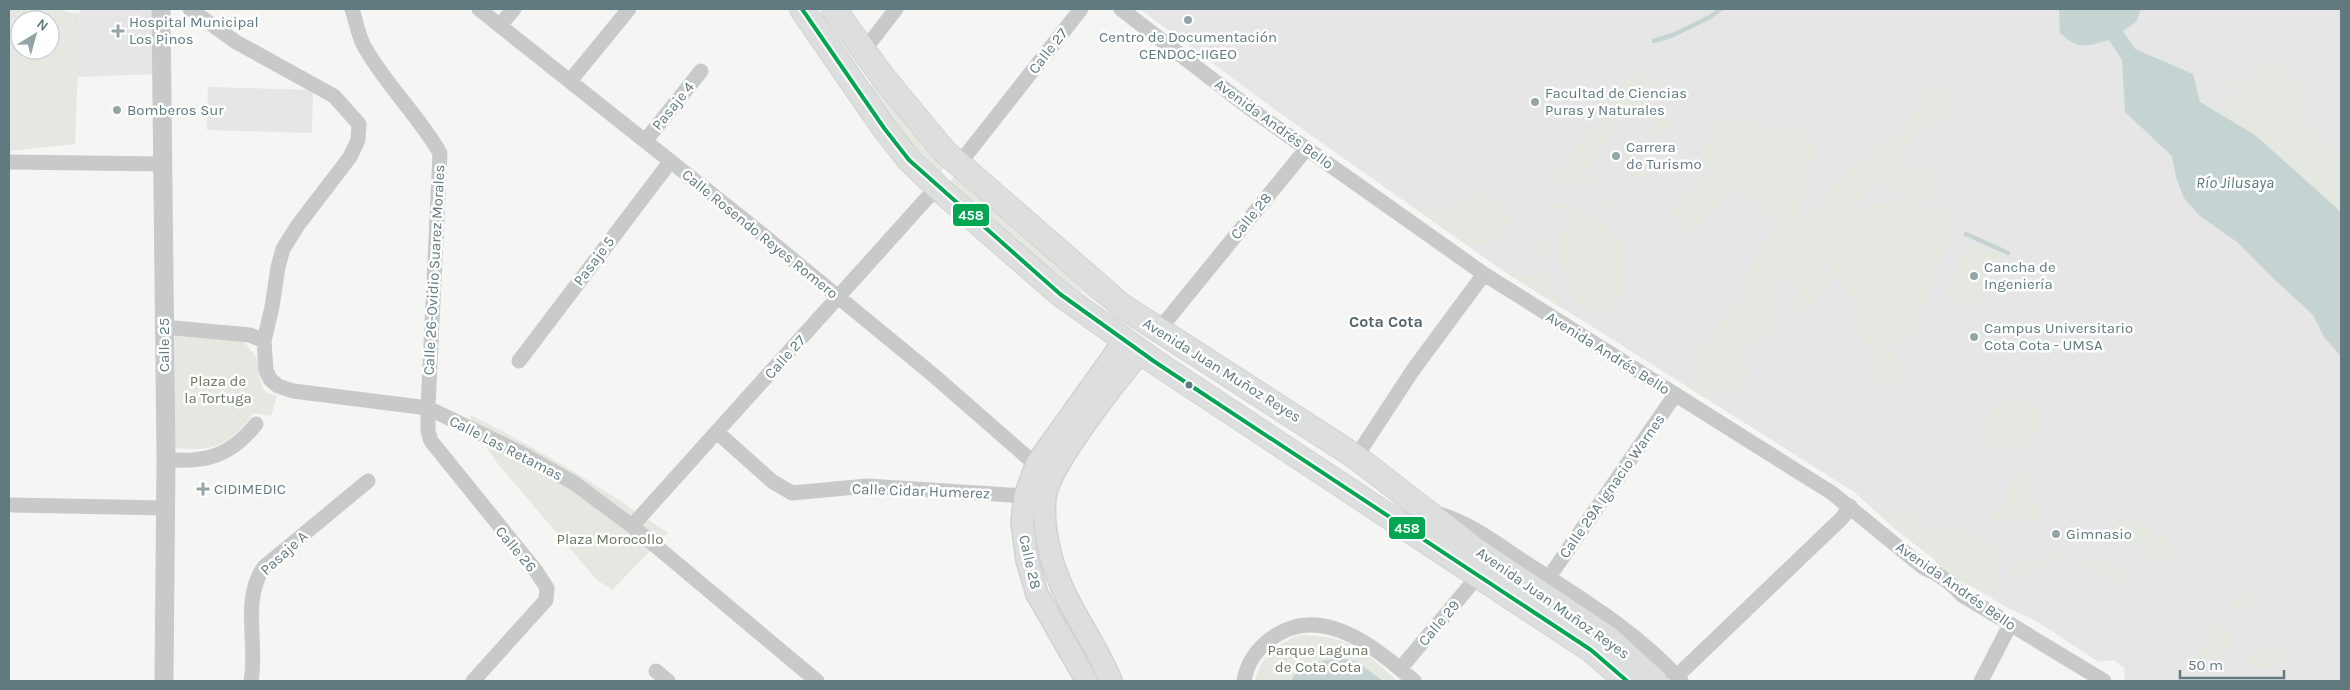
<svg xmlns="http://www.w3.org/2000/svg" width="2350" height="690" viewBox="0 0 2350 690" font-family="Karla,sans-serif">
  <rect width="100%" height="100%" fill="#f5f5f4"/>
  <path fill="#e5e6e5" d="M80,9H155L157,74L77,77Z
    M1140,9H2341V681H2125L2124,668L2114,660L2099,662L2036,621L2006,607L1955,575L1895,529L1854,492L1499,268L1274,109Z
    M208,87L313,90L312,133L207,130Z"/>
  <path fill="#e5e7e1" fill-rule="evenodd" d="M9,9H63L66,12L80,14L75,144L9,151ZM20,20H50V50H20Z
    M2265,44L2267,48L2249,58L2247,57V54Z
    M2241,56L2243,60L2222,72L2220,71V68Z
    M2274,59L2276,63L2258,73L2255,72L2256,69Z
    M2281,67L2294,78H2300L2306,82V87L2302,91L2303,93L2298,119L2299,122L2317,139L2341,156V226L2318,201L2308,177L2286,160H2277L2223,120L2219,110C2235,91 2256,72 2281,67Z
    M1634,68L1653,83L1658,78L1650,72H1656L1662,76L1634,113L1629,109L1622,117L1606,105Z
    M2250,73L2251,76L2230,88L2228,87V83Z
    M863,82L872,85L875,83L946,166L941,171L947,177L945,180L921,158Z
    M1936,84L1948,91L1954,106L1945,120C1940,122 1934,122 1929,124C1909,133 1899,154 1913,172L1932,168L1940,176C1934,225 1896,183 1874,184C1867,191 1864,199 1858,206C1839,225 1822,232 1818,261L1830,280L1829,287C1818,293 1812,309 1799,311L1793,306L1800,287L1795,281L1778,279L1773,281L1772,285L1778,301L1775,313L1777,323L1767,339L1748,344L1742,357L1751,375L1741,391L1723,392L1713,397L1699,394L1691,389L1689,382L1697,372L1689,363V358L1708,341L1720,319L1727,310L1745,301L1748,275L1753,261L1778,224L1722,178L1702,157L1707,140L1716,129L1707,118L1699,124L1703,120L1700,117L1713,119L1717,126L1719,122L1740,117L1777,132L1793,125C1815,135 1820,154 1808,174L1812,183L1808,194L1798,210L1802,215L1809,216C1822,202 1831,184 1846,172C1868,153 1894,145 1911,119C1915,112 1916,98 1919,90L1928,85Z
    M1680,89L1699,104L1685,111L1691,102L1683,97L1678,103L1673,99Z
    M1663,112L1675,127L1659,140L1648,131Z
    M1601,115L1618,128L1574,186L1569,188L1554,182L1553,176Z
    M1645,135L1656,143L1637,157L1633,152Z
    M1636,163L1650,180L1645,184L1641,178L1632,175V168Z
    M950,169L1123,320V321L1084,293L1065,285L948,183L954,177L948,171Z
    M1705,169L1730,188L1695,234L1670,215Z
    M1588,172L1603,183L1577,189Z
    M1477,193H1488L1506,208L1512,218L1507,231L1500,238L1480,246L1461,241L1416,209L1423,205L1441,209L1447,205H1456Z
    M1600 204a8 8 0 1 1 16 0a8 8 0 1 1-16 0Z
    M1886,202L1915,203C1930,221 1921,225 1911,241C1906,250 1906,254 1897,260C1899,280 1887,291 1872,301L1853,296L1833,274L1825,260L1827,246L1834,235L1864,208Z
    M1542,203L1581,207L1598,218L1622,242L1625,265V290L1610,312L1600,316H1592L1584,312L1567,291L1560,257V238L1563,228L1574,217L1577,211L1569,209L1548,212L1540,206Z
    M1929,207L1944,208L1952,211L1958,224L1936,272L1919,325L1913,334L1907,341L1890,342L1887,347L1909,372C1907,391 1888,388 1874,382L1869,365L1879,353C1874,345 1864,343 1859,336L1860,317L1856,304L1857,300L1878,305L1886,298L1897,280L1900,262L1906,257L1922,228L1925,220L1924,213Z
    M1548,230C1545,258 1551,283 1563,309L1505,272L1515,267L1513,271L1515,276L1521,277L1524,273L1527,278L1548,266L1537,247L1540,238Z
    M1968,242L2002,257L1979,310L1945,295Z
    M175,333L243,341C249,348 257,356 259,365C262,379 258,380 266,393L277,396L271,416L254,413C229,445 215,452 174,448Z
    M2011,398C2021,399 2042,405 2042,418C2041,426 2036,432 2035,441C2019,449 1993,452 1981,435L1993,408Z
    M470,415C540,449 604,489 668,533L612,590L596,579L498,464L474,429Z
    M2017,473L2028,475L2033,480L2031,494L2037,503L2042,517C2027,527 2014,517 1999,523L1992,517L1994,511L2005,505L2004,499C2011,491 2008,480 2017,473Z
    M1889,506L1903,515L1915,517L1929,531L1948,527L1954,523L1968,535L1981,536L2001,548L1995,557L1998,587L1986,595C1970,585 1955,579 1938,570L1936,561L1883,518L1885,507Z
    M2124,514L2128,516L2136,527L2145,526L2151,528L2153,537L2145,544L2138,540L2132,545C2120,541 2110,540 2110,526Z
    M2159,535L2166,538L2178,556L2176,563C2168,567 2153,557 2146,551L2149,544Z
    M2066,549L2069,557L2012,577L2009,568Z
    M2087,555L2131,576L2127,583L2083,562Z
    M2243,592L2252,595L2251,608L2241,610L2233,608L2231,602Z
    M2220,625L2233,632L2231,648L2223,659L2211,658L2201,661L2196,656L2197,650L2206,642L2205,630L2208,627Z
    M1299,635C1351,636 1360,649 1398,681H1255C1260,657 1277,644 1299,635Z
    M2255,647L2271,652L2281,649L2285,652L2287,659C2278,669 2266,668 2254,666L2246,656Z"/>
  <path fill="#c6d3d3" d="M2059,9H2141L2136,22L2123,31L2135,49L2193,74L2200,102L2255,135L2341,212V356L2324,337L2313,315L2274,279L2237,242L2200,216L2184,198L2176,177L2172,156L2125,112L2122,60L2109,40C2086,46 2080,51 2060,33Z
    M1341,658L1357,662L1383,681H1291C1297,666 1326,659 1341,658Z"/>
  <g fill="none" stroke-linecap="round" stroke-linejoin="round">
    <path stroke="#c6d3d3" stroke-width="4.5" d="M1675,34L1710,17L1721,9
      M1654,41L1673,35
      M1966,234L2008,253"/>
    <defs>
      <path id="secondary" d="M1087,681L1037,594L1027,560L1022,522L1025,496L1037,463L1125,340
        M1111,681C1098,648 1076,619 1062,587C1050,560 1042,527 1045,497C1049,465 1118,379 1141,351"/>
      <path id="primary" d="M802,9L884,128L909,160L937,187L1060,294L1155,362L1591,650L1627,681
        M834,9L882,76L945,152L1122,306L1356,457L1477,551L1608,638L1655,681"/>
    </defs>
    <use href="#secondary" stroke="#d1d2d2" stroke-width="24"/>
    <use href="#primary" stroke="#d1d2d2" stroke-width="26"/>
    <path stroke="#c8caca" stroke-width="15" d="M190,9L236,42L334,96L359,124L358,140L350,157L298,225L283,249L278,267L272,307L264,341L266,370L270,379L278,386L293,391L428,408L521,453L574,483L632,526L817,681
      M352,9C356,21 358,35 364,46C385,84 418,115 440,153L428,408V431L431,441L536,571L547,588L546,600L473,681
      M479,9L747,222L932,374L1027,457L1037,463
      M1121,9L1252,110L1484,274L1832,493L1924,568C1940,574 1951,583 1962,595L2104,681
      M500,25L514,9
      M872,40L896,9
      M570,81L629,9
      M646,140L701,71
      M9,162L164,164
      M959,164L1081,9
      M164,327L250,335L264,341
      M1158,331L1307,148
      M519,361L670,162
      M718,433L773,482L792,493L867,486L1025,496
      M1356,457L1413,370L1484,274
      M166,459C205,464 232,455 256,424
      M12,505L166,508
      M1439,514C1470,523 1496,543 1523,561C1577,596 1638,632 1681,681
      M632,526L937,187
      M1549,577L1675,395
      M1400,669L1478,576
      M656,671L668,681
      M1677,676L1842,518L1850,506
      M251,681C258,644 241,600 264,567L368,481
      M1244,681C1247,663 1255,652 1269,640C1320,600 1376,648 1414,681
      M1981,681L2010,625"/>
    <path stroke="#c8caca" stroke-width="19" d="M161,9L166,459L164,681"/>
    <use href="#secondary" stroke="#dddfdf" stroke-width="21"/>
    <use href="#primary" stroke="#dddfdf" stroke-width="24"/>
    <defs>
      <path id="bus-1" d="M802,9L884,128L909,160L1060,294L1155,362L1591,650L1627,681"/>
    </defs>
    <use href="#bus-1" stroke="#fff" stroke-width="8"/>
    <use href="#bus-1" stroke="#00a651" stroke-width="4"/>
  </g>
  <g fill="#94a5a8" stroke="#fff" stroke-width="2">
    <circle cx="1188" cy="20" r="5"/>
    <path d="M115.5 23.5h5v5h5v5h-5v5h-5v-5h-5v-5h5z"/>
    <circle cx="1535" cy="102" r="5"/>
    <circle cx="117" cy="110" r="5"/>
    <circle cx="1616" cy="156" r="5"/>
    <circle cx="1974" cy="276" r="5"/>
    <circle cx="1974" cy="337" r="5"/>
    <path d="M200.5 481.5h5v5h5v5h-5v5h-5v-5h-5v-5h5z"/>
    <circle cx="2056" cy="534" r="5"/>
  </g>
  <circle fill="#607a7f" stroke="#fff" stroke-width="2" cx="1189" cy="385" r="4.5"/>
  <g text-anchor="middle" dominant-baseline="central" stroke-width="5" stroke-linejoin="round" paint-order="stroke">
    <g font-size="15" fill="#607a7f" stroke="#fff" text-anchor="start">
      <text x="129" y="22">Hospital Municipal<tspan x="129" dy="17">Los Pinos</tspan></text>
      <text x="1188" y="37" text-anchor="middle">Centro de Documentación<tspan x="1188" dy="17">CENDOC-IIGEO</tspan></text>
      <text x="1545" y="93">Facultad de Ciencias<tspan x="1545" dy="17">Puras y Naturales</tspan></text>
      <text x="127" y="110">Bomberos Sur</text>
      <text x="1626" y="147">Carrera<tspan x="1626" dy="17">de Turismo</tspan></text>
      <text x="1984" y="267">Cancha de<tspan x="1984" dy="17">Ingeniería</tspan></text>
      <text x="1984" y="328">Campus Universitario<tspan x="1984" dy="17">Cota Cota - UMSA</tspan></text>
      <text x="214" y="489">CIDIMEDIC</text>
      <text x="2066" y="534">Gimnasio</text>
    </g>
    <g font-size="15" fill="#607a7f" stroke="#fff">
      <text transform="translate(1048 51) rotate(-52)">Calle 27</text>
      <text transform="translate(673 106) rotate(-51)">Pasaje 4</text>
      <text transform="translate(1274 124) rotate(36)">Avenida Andrés Bello</text>
      <text transform="translate(1251 216) rotate(-51)">Calle 28</text>
      <text transform="translate(760 234) rotate(39)">Calle Rosendo Reyes Romero</text>
      <text transform="translate(594 261) rotate(-53)">Pasaje 5</text>
      <text transform="translate(434 270) rotate(-87)">Calle 26-Ovidio Suarez Morales</text>
      <text transform="translate(164 345) rotate(-90)">Calle 25</text>
      <text transform="translate(1608 353) rotate(32)">Avenida Andrés Bello</text>
      <text transform="translate(785 357) rotate(-48)">Calle 27</text>
      <text transform="translate(1222 370) rotate(32)">Avenida Juan Muñoz Reyes</text>
      <text transform="translate(506 448) rotate(27)">Calle Las Retamas</text>
      <text transform="translate(1612 486) rotate(-55)">Calle 29A Ignacio Warnes</text>
      <text transform="translate(921 491) rotate(2)">Calle Cidar Humerez</text>
      <text transform="translate(516 549) rotate(50)">Calle 26</text>
      <text transform="translate(284 553) rotate(-42)">Pasaje A</text>
      <text transform="translate(1030 562) rotate(77)">Calle 28</text>
      <text transform="translate(1956 586) rotate(35)">Avenida Andrés Bello</text>
      <text transform="translate(1553 603) rotate(35)">Avenida Juan Muñoz Reyes</text>
      <text transform="translate(1439 623) rotate(-50)">Calle 29</text>
    </g>
    <g font-size="15" fill="#69775f" stroke="#fff">
      <text x="218" y="381">Plaza de<tspan x="218" dy="17">la Tortuga</tspan></text>
      <text x="610" y="539">Plaza Morocollo</text>
      <text x="1318" y="650">Parque Laguna<tspan x="1318" dy="17">de Cota Cota</tspan></text>
    </g>
    <g font-size="16" font-style="italic" fill="#5b7a7a" stroke="#fff">
      <text x="2235" y="182">Río Jilusaya</text>
    </g>
    <g font-size="16" font-weight="bold" fill="#53656a" stroke="#fff">
      <text x="1386" y="321">Cota Cota</text>
    </g>
  </g>
  <g stroke="#fff" stroke-width="2">
    <rect x="952" y="203" width="38" height="24" rx="5" fill="#00a651"/>
    <rect x="1388" y="516" width="38" height="24" rx="5" fill="#00a651"/>
  </g>
  <g font-size="14" text-anchor="middle" font-weight="bold" fill="#fff">
    <text x="971" y="220">458</text>
    <text x="1407" y="533">458</text>
  </g>
  <rect width="2350" height="690" fill="none" stroke="#607a7f" stroke-width="20"/>
  <g transform="translate(35 35) rotate(37)"><circle r="24" fill="#ffffff" stroke="#bfcacc"/>
  <path d="M0-4L9 19L0 12L-9 19Z" fill="#94a5a8"/>
  <text y="-8" font-size="14" font-weight="bold" text-anchor="middle" fill="#607a7f">N</text>
  </g>
  <path d="M2180 670v8h104v-8" fill="none" stroke="#607a7f" stroke-width="2.5"/>
  <text x="2188" y="670" font-size="15" fill="#607a7f" stroke="#ffffff" stroke-width="4" paint-order="stroke">50 m</text>
</svg>
